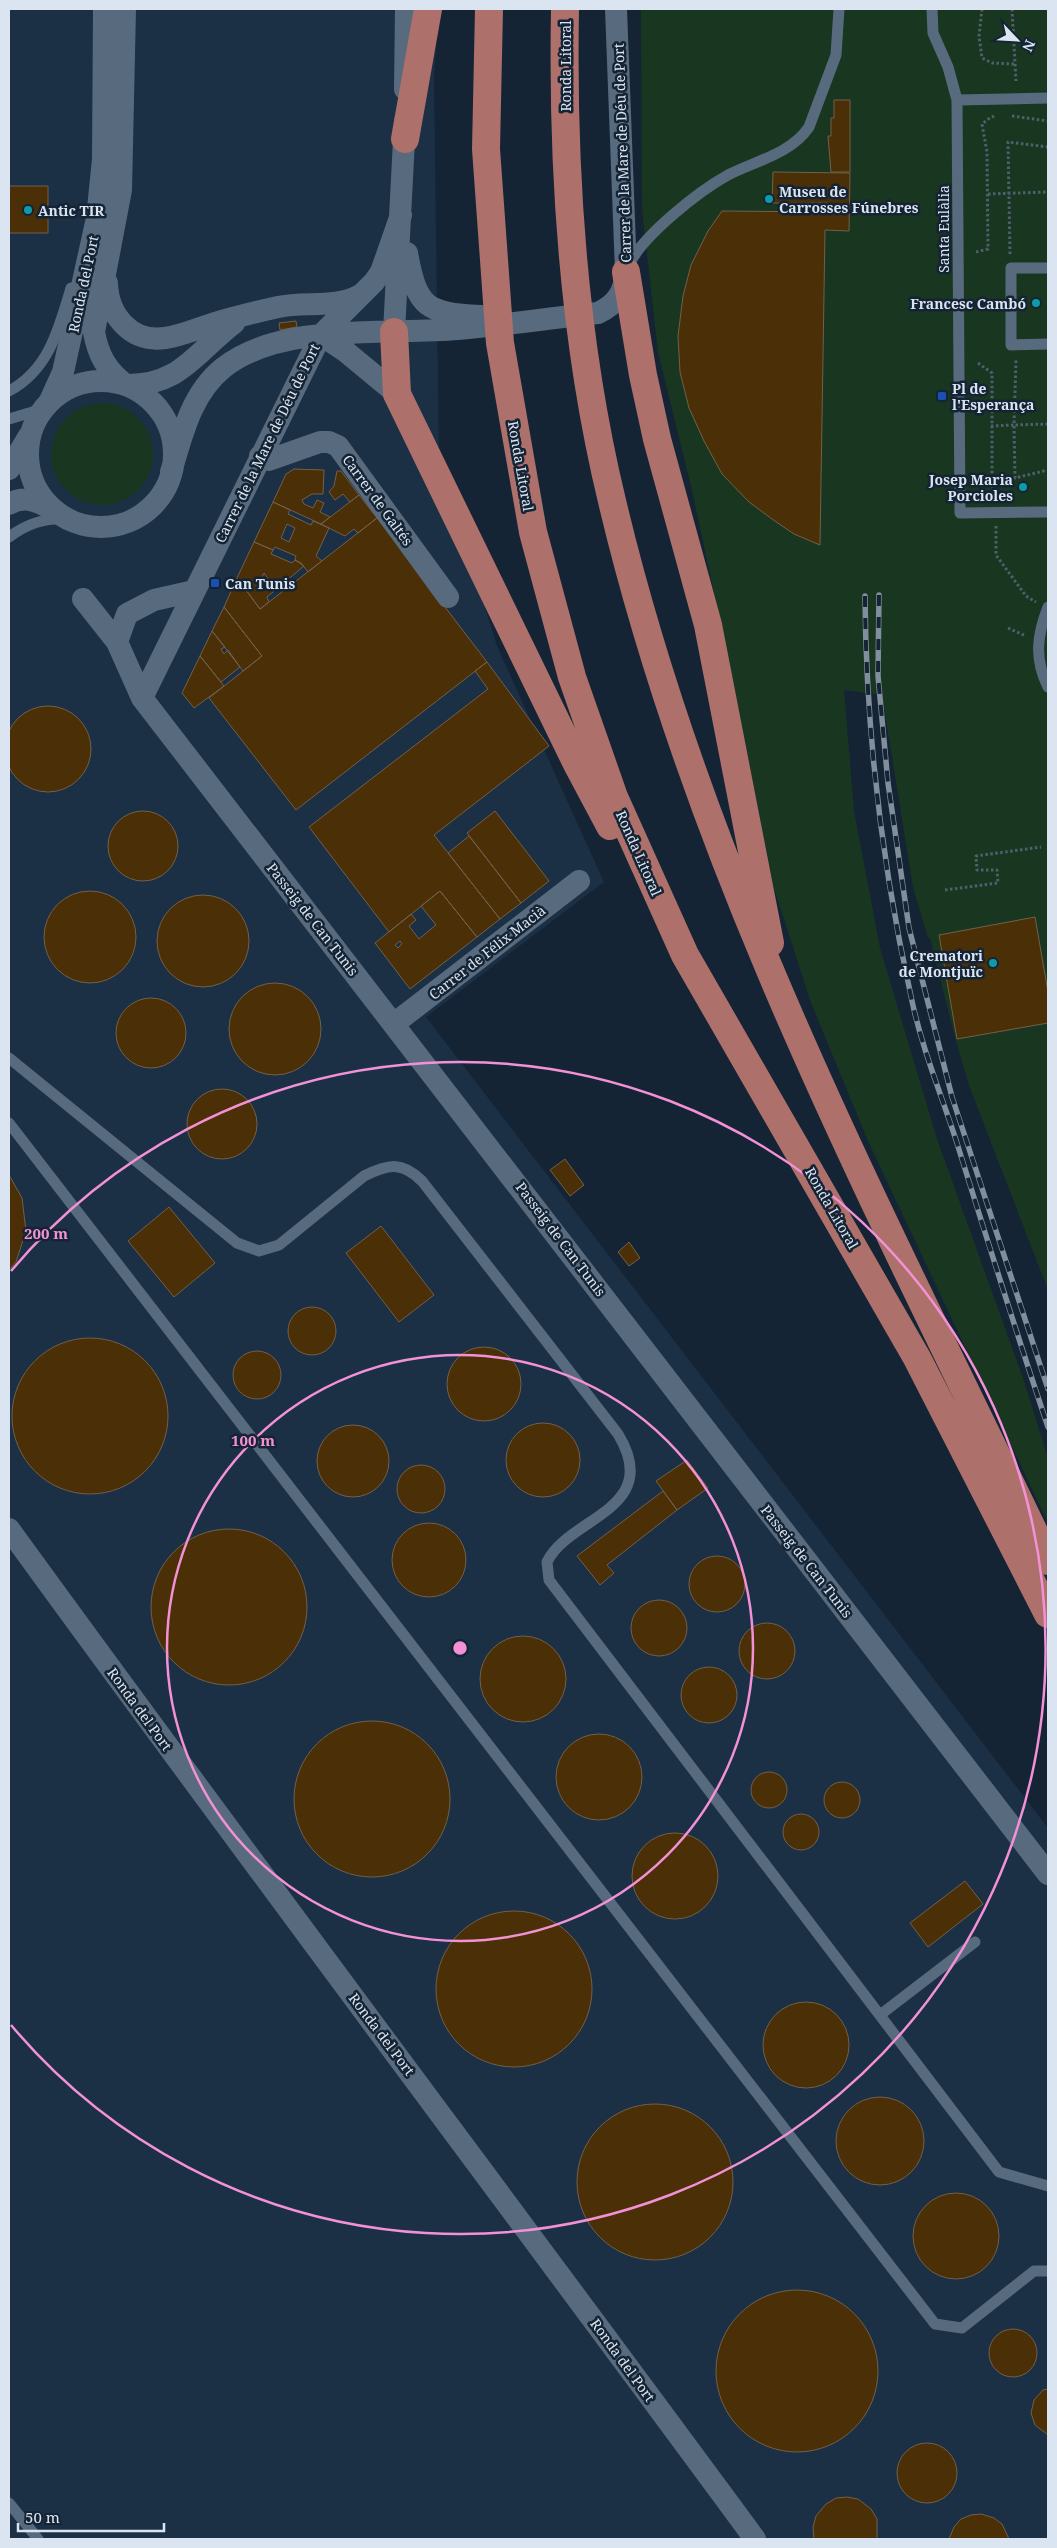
<svg xmlns="http://www.w3.org/2000/svg" width="1057" height="2548" viewBox="0 0 1057 2548" font-family="'Noto Serif',serif">
  <rect width="100%" height="100%" fill="#142435"/>
  <path fill="#1b2f45" d="M9,9H438L434,78L439,459L497,646L604,882L426,1017L1048,1828V2539H9Z"/>
  <path fill="#193720" d="M641,9H1048V1290L970,1088L956,1041L930,938H928L913,887L882,695L844,690L854,811L880,948L937,1139L1024,1381L1048,1458V1523L868,1141L810,1000L774,888L734,687L692,490L658,352L642,209Z
    M51 454a51 51 0 1 1 102 0a51 51 0 1 1-102 0Z"/>
  <path fill="#4b2f06" stroke="#72604c" fill-rule="evenodd" d="M834,100H850V172H831L828,136H831V118H834Z
    M773,172L850,173L849,231L825,230L820,545L794,534L772,519L749,502L722,474L704,441L689,408L680,372L678,336L683,296L691,265L708,231L722,211L827,212V203H772Z
    M9,186H48V233H9Z
    M296,321L297,327L280,330L279,323Z
    M294,469L324,470L323,494H312L302,500L304,504L313,508L317,500L324,503L320,512L330,517L321,524L273,502L286,474Z
    M337,471H341L359,495L350,502L343,494L335,500L329,492L334,486Z
    M359,495L377,518L358,533L354,529L345,536L321,524Z
    M273,502L290,510L288,514L311,525L313,521L329,528L316,556L322,561L308,572L301,563L295,560L296,556L275,547L273,550L254,542ZM287,524L295,528L289,542L281,538Z
    M377,518L487,662L296,810L209,698L262,656L224,607L237,578L260,609Z
    M254,542L273,550L271,554L292,563L295,560L304,566L267,597L269,602L260,609L237,578ZM264,573L270,582L259,590L257,588Z
    M224,607L262,656L243,671L212,631Z
    M212,631L225,647L221,649L224,654L228,650L240,667L221,682L200,656Z
    M200,656L224,686L194,708L182,693Z
    M487,662L549,746L434,835L500,919L477,937L440,891L389,932L309,827L488,689L475,671Z
    M5 749a43 43 0 1 1 86 0a43 43 0 1 1-86 0Z
    M495,811L549,881L521,903L467,833Z
    M108 846a35 35 0 1 1 70 0a35 35 0 1 1-70 0Z
    M469,836L521,903L500,919L448,853Z
    M44 937a46 46 0 1 1 92 0a46 46 0 1 1-92 0Z
    M440,891L477,937L410,989L375,943L411,914L416,920L409,926L419,939L431,929L436,925L421,906ZM400,941L402,944L398,948L395,945Z
    M157 941a46 46 0 1 1 92 0a46 46 0 1 1-92 0Z
    M1035,917L1048,992V1023L957,1039L939,935Z
    M229 1029a46 46 0 1 1 92 0a46 46 0 1 1-92 0Z
    M116 1033a35 35 0 1 1 70 0a35 35 0 1 1-70 0Z
    M187 1124a35 35 0 1 1 70 0a35 35 0 1 1-70 0Z
    M565,1159L584,1185L570,1196L550,1170Z
    M9,1175L22,1198L26,1231L16,1262L9,1270Z
    M169,1207L215,1263L174,1297L128,1241Z
    M381,1226L434,1295L399,1322L346,1253Z
    M629,1242L640,1258L629,1266L618,1252Z
    M288 1331a24 24 0 1 1 48 0a24 24 0 1 1-48 0Z
    M12 1416a78 78 0 1 1 156 0a78 78 0 1 1-156 0Z
    M447 1384a37 37 0 1 1 74 0a37 37 0 1 1-74 0Z
    M233 1375a24 24 0 1 1 48 0a24 24 0 1 1-48 0Z
    M506 1460a37 37 0 1 1 74 0a37 37 0 1 1-74 0Z
    M317 1461a36 36 0 1 1 72 0a36 36 0 1 1-72 0Z
    M687,1460L708,1488L677,1510L656,1481Z
    M397 1489a24 24 0 1 1 48 0a24 24 0 1 1-48 0Z
    M663,1491L677,1510L607,1565L614,1573L600,1585L577,1556Z
    M392 1560a37 37 0 1 1 74 0a37 37 0 1 1-74 0Z
    M151 1607a78 78 0 1 1 156 0a78 78 0 1 1-156 0Z
    M689 1584a28 28 0 1 1 56 0a28 28 0 1 1-56 0Z
    M631 1628a28 28 0 1 1 56 0a28 28 0 1 1-56 0Z
    M739 1651a28 28 0 1 1 56 0a28 28 0 1 1-56 0Z
    M480 1679a43 43 0 1 1 86 0a43 43 0 1 1-86 0Z
    M681 1695a28 28 0 1 1 56 0a28 28 0 1 1-56 0Z
    M294 1799a78 78 0 1 1 156 0a78 78 0 1 1-156 0Z
    M556 1777a43 43 0 1 1 86 0a43 43 0 1 1-86 0Z
    M751 1790a18 18 0 1 1 36 0a18 18 0 1 1-36 0Z
    M824 1800a18 18 0 1 1 36 0a18 18 0 1 1-36 0Z
    M783 1832a18 18 0 1 1 36 0a18 18 0 1 1-36 0Z
    M632 1876a43 43 0 1 1 86 0a43 43 0 1 1-86 0Z
    M965,1881L983,1904L928,1947L910,1923Z
    M436 1989a78 78 0 1 1 156 0a78 78 0 1 1-156 0Z
    M763 2045a43 43 0 1 1 86 0a43 43 0 1 1-86 0Z
    M836 2141a44 44 0 1 1 88 0a44 44 0 1 1-88 0Z
    M577 2182a78 78 0 1 1 156 0a78 78 0 1 1-156 0Z
    M913 2236a43 43 0 1 1 86 0a43 43 0 1 1-86 0Z
    M716 2371a81 81 0 1 1 162 0a81 81 0 1 1-162 0Z
    M989 2353a24 24 0 1 1 48 0a24 24 0 1 1-48 0Z
    M1048,2389V2435L1035,2425L1031,2413L1034,2400L1043,2390Z
    M897 2473a30 30 0 1 1 60 0a30 30 0 1 1-60 0Z
    M847,2497L858,2499L871,2509L877,2519V2539H814L813,2527L816,2516L826,2504L836,2498Z
    M981,2514L994,2518L1002,2524L1009,2539H949L954,2527L961,2519L971,2515Z"/>
  <g fill="none" stroke-linecap="round" stroke-linejoin="round">
    <path stroke="#505f6e" stroke-width="3" stroke-dasharray="2.5 2.5" stroke-linecap="butt" d="M982,9L979,36L982,58L992,63L1014,64
      M1012,9L1016,81
      M1012,116L1048,121
      M988,194L1048,192
      M976,252L988,249L987,152L982,124L991,117L996,116
      M1010,254L1008,142L1048,147
      M978,363L992,373V498
      M1048,424L1014,425L1015,478L1048,470
      M991,426L1014,425L1016,359
      M996,526V555L1026,596L1036,602
      M1008,628L1026,636
      M945,890L998,883L997,870H977L976,856L1041,847"/>
    <path stroke="#586a7e" stroke-width="11" d="M932,9L933,33L948,67L957,100L960,513L1048,512
      M957,100L1048,98
      M629,265C642,236 699,191 728,175C755,161 791,154 809,127L836,55L839,9
      M1048,268H1011V345L1048,344
      M9,391C49,370 59,328 71,288
      M9,419L39,410L47,405
      M9,537C27,524 45,517 68,519
      M1048,607C1037,635 1034,659 1048,687
      M9,1058L237,1243L259,1251L279,1245L364,1176C388,1164 402,1161 422,1181L618,1434C664,1510 568,1517 547,1562L549,1580L999,2172L1048,2186
      M9,1123L935,2324L962,2328L1034,2271H1048
      M880,2015L975,1942
      M9,2503L38,2539"/>
    <path stroke="#586a7e" stroke-width="22" d="M125,9L121,190L94,332C98,355 107,371 126,385
      M405,89L406,9
      M407,253C417,309 427,313 481,316
      M107,283C108,315 131,343 165,338C181,336 196,329 212,324C234,317 256,312 278,307C306,301 335,309 360,295
      M394,332L405,121
      M321,335L345,351L397,394
      M28 454a73 73 0 1 1 146 0a73 73 0 1 1-146 0Z
      M126,385C180,386 195,353 234,323
      M49,403L63,372L97,218L103,159L104,9
      M260,456L269,460L320,442H329L338,446L448,597
      M9,469L29,436
      M171,472C182,435 191,394 223,368C281,322 387,335 458,329C505,325 551,318 598,313C617,304 624,292 626,272L616,9
      M9,504C25,495 37,501 52,509
      M83,599L117,642L142,698L1048,1874
      M117,642L127,614L154,600L194,591
      M142,698L321,335L374,282L381,272L401,215
      M395,1023L579,881
      M9,1529C255,1868 507,2202 755,2539"/>
    <path stroke="#ad706b" stroke-width="28" d="M489,9L486,149L500,343L533,532L572,677L614,797L685,955L917,1358L1048,1614
      M565,9C562,174 573,340 612,501C701,877 882,1215 1048,1561
      M405,139L428,9
      M626,272L643,375L657,439L708,625L770,943
      M394,332L397,394L577,764L610,826"/>
    <defs>
      <path id="rail" d="M879,595L878,676L888,783L909,928L952,1097L1048,1389
        M865,596C866,733 882,867 912,1001C922,1048 941,1094 956,1140C986,1236 1016,1332 1048,1427"/>
    </defs>
    <use href="#rail" stroke="#818e9c" stroke-width="5.5"/>
    <use href="#rail" stroke="#142435" stroke-width="4" stroke-dasharray="11" stroke-linecap="butt"/>
  </g>
  <g fill="none" stroke="#f391d6" stroke-width="2.5">
    <circle cx="460" cy="1648" r="293"/>
    <path d="M11 1271A586 586 0 1 1 11 2025"/>
  </g>
  <g fill="#0f9aa8" stroke="#142435" stroke-width="2">
    <circle cx="769" cy="199" r="5"/>
    <circle cx="28" cy="210" r="5"/>
    <circle cx="1036" cy="303" r="5"/>
    <circle cx="1023" cy="487" r="5"/>
    <circle cx="993" cy="963" r="5"/>
  </g>
  <g fill="#1a4fb4" stroke="#142435" stroke-width="2">
    <rect x="937" y="391" width="10" height="10" rx="2.5"/>
    <rect x="210" y="578" width="10" height="10" rx="2.5"/>
  </g>
  <g text-anchor="middle" dominant-baseline="central" stroke-width="5" stroke-linejoin="round" paint-order="stroke">
    <g font-size="14" fill="#dbe5f1" stroke="#142435">
      <text transform="translate(565 66) rotate(-90)">Ronda Litoral</text>
      <text transform="translate(622 153) rotate(-92)">Carrer de la Mare de Déu de Port</text>
      <text transform="translate(943 229) rotate(-90)">Santa Eulàlia</text>
      <text transform="translate(83 284) rotate(-78)">Ronda del Port</text>
      <text transform="translate(267 443) rotate(-64)">Carrer de la Mare de Déu de Port</text>
      <text transform="translate(521 466) rotate(80)">Ronda Litoral</text>
      <text transform="translate(378 500) rotate(54)">Carrer de Galtés</text>
      <text transform="translate(639 853) rotate(66)">Ronda Litoral</text>
      <text transform="translate(313 919) rotate(52)">Passeig de Can Tunis</text>
      <text transform="translate(487 952) rotate(-38)">Carrer de Félix Macià</text>
      <text transform="translate(832 1208) rotate(60)">Ronda Litoral</text>
      <text transform="translate(561 1239) rotate(53)">Passeig de Can Tunis</text>
      <text transform="translate(807 1561) rotate(52)">Passeig de Can Tunis</text>
      <text transform="translate(140 1709) rotate(54)">Ronda del Port</text>
      <text transform="translate(382 2034) rotate(53)">Ronda del Port</text>
      <text transform="translate(623 2360) rotate(54)">Ronda del Port</text>
    </g>
    <g font-size="14" font-weight="bold" fill="#dbe5f1" stroke="#142435" text-anchor="start">
      <text x="779" y="191">Museu de<tspan x="779" dy="16">Carrosses Fúnebres</tspan></text>
      <text x="38" y="210">Antic TIR</text>
      <text x="1026" y="303" text-anchor="end">Francesc Cambó</text>
      <text x="952" y="388">Pl de<tspan x="952" dy="16">l'Esperança</tspan></text>
      <text x="1013" y="479" text-anchor="end">Josep Maria<tspan x="1013" dy="16">Porcioles</tspan></text>
      <text x="225" y="583">Can Tunis</text>
      <text x="983" y="955" text-anchor="end">Crematori<tspan x="983" dy="16">de Montjuïc</tspan></text>
    </g>
  </g>
  <circle cx="460" cy="1648" r="8" fill="#f391d6" stroke="#142435" stroke-width="2.5"/>
  <g font-size="15" text-anchor="middle" font-weight="bold" fill="#f391d6" stroke="#142435" stroke-width="5" stroke-linejoin="round" paint-order="stroke">
    <text x="46" y="1239">200 m</text>
    <text x="253" y="1446">100 m</text>
  </g>
  <rect width="1057" height="2548" fill="none" stroke="#dbe5f1" stroke-width="20"/>
  <g transform="translate(1017 40) rotate(115)" stroke="#142435" stroke-width="4" paint-order="stroke">
  <path d="M0-4L9 19L0 12L-9 19Z" fill="#dbe5f1"/>
  <text y="-8" font-size="14" font-weight="bold" text-anchor="middle" fill="#dbe5f1">N</text>
  </g>
  <path d="M18 2523v8h146v-8" fill="none" stroke="#dbe5f1" stroke-width="2.5"/>
  <text x="25" y="2523" font-size="15" fill="#dbe5f1" stroke="#142435" stroke-width="4" paint-order="stroke">50 m</text>
</svg>
